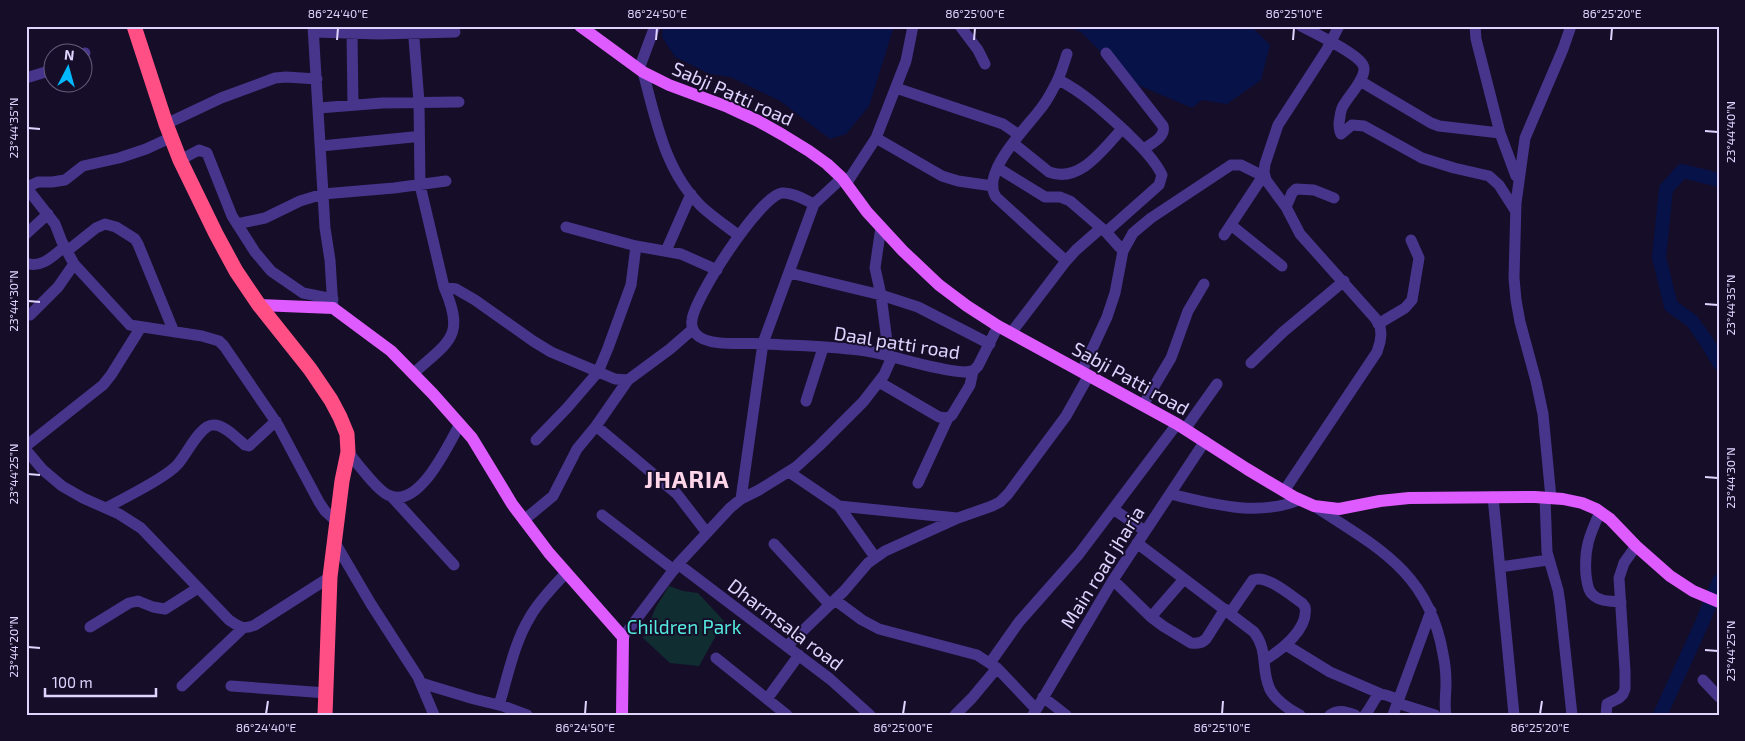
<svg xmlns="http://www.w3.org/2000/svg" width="1745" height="741" viewBox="0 0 1745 741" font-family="'Exo 2',sans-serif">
  <rect width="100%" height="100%" fill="#160d28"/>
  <path fill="#102d32" d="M669,586L683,591L698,593L724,621L699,666L670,663L643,638L656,607Z"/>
  <path fill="#061248" d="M663,26H894L869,106L846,134L830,139L780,101L730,77L710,74L675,57L662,37Z
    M1066,26H1251L1270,45L1261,80L1227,104L1202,100L1192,108L1131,82L1081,32Z"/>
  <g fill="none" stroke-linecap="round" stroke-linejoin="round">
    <path stroke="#061248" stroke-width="14" d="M1719,180L1682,171L1666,189L1659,257L1671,306L1692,321L1707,342L1719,363
      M1660,715L1702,623L1719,581"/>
    <path stroke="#47348b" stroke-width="11" d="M313,26L325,228L330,260L333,308
      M413,26L419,102L420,185L444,287L456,289L475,300L533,341L551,352L615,379L628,380L670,349L693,329
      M960,26L978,50L985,64
      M1301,26C1314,33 1357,53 1363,65C1369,76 1347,97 1342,108C1340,113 1340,118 1339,123C1339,128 1339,130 1341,134L1352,125L1364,126L1422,158L1454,168L1489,176L1499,185L1515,210
      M1475,26L1476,39L1500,133L1516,176
      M314,32L379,34L455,32
      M352,33L353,105
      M1106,53L1163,126C1166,137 1152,143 1144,149
      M82,55L85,53
      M639,69L655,26
      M643,72C656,120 665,172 702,207C713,217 726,226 738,235
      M26,78L52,70
      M1059,80C1084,93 1103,111 1124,130C1138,144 1153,157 1162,175L1159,185L1106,232
      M1360,81L1431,123L1439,126L1500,133
      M896,88L1003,124L1019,135
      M319,108L382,103L459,102
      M166,124L221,98L275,78L286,77L317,79
      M876,138L942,176L958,181L993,186
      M1013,143L1049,172C1080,184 1104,148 1122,129
      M321,146L413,137
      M180,160L199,150L207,153L232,216L255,252L271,271L303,293L333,299
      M998,168L1045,197H1060L1070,201L1106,232L1123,251
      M846,184L876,138L906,61L913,26
      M26,187L55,224L62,242L74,264L130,325L202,336L219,341L224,346L278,425L319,502L325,511L337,522
      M27,187L38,182H52L65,180L83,166L119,158L146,149L172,137
      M814,204C805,200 793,192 782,193C760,196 694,298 692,320C691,325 693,331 696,334C708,348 749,342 766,344C801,346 837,346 872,352C902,358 933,370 964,372L973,371L978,366L998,326
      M1286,207L1292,193L1296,189L1314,190L1334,198
      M237,224L265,218L300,201L323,194L394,188L446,181
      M1231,225L1282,266
      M566,227L636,246L681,254L717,270
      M881,227L875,268L881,295L889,357
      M26,234L48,214
      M1224,235L1263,176
      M67,251L96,228L105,224L116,227L135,239L138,244L174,332
      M666,251L691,194
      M1066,261L996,197C980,174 1025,129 1038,112C1044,105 1049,97 1053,89C1060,78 1063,66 1067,54
      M26,263C41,269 53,256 64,247
      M790,273L881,295L918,307L990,344
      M30,315L58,287L74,264
      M1378,324L1405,308L1412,300L1419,258L1411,240
      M1011,333L1066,261L1076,250L1101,228
      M1251,363L1283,332L1344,281
      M1082,371L1107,317L1115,293L1123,251L1133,233L1151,218L1231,165H1241L1265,177
      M414,373C449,341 466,337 444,287
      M879,382L939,417L948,418L952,415L970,385L973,371
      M806,401L823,348
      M1143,405L1171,358L1188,311L1204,284
      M596,426L677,494L707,533
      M1185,429L1217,384
      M536,440L567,408L598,372L608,348L631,285L636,246
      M26,446L103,385L111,375L141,327
      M26,450L43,470L62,486L83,498L119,514L141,528L229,620C239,627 244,630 255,625L330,577
      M348,452C357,463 377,490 388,495C419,511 449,443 460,424
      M789,472L839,506L875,557
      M918,483L948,418
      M1284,491L1377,352L1380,342L1381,334L1380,326L1375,318L1300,234L1286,207L1266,180L1264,172L1265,164L1278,125L1326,51L1339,26
      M1170,494C1213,504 1257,517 1299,500
      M392,497L454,565
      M1493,497L1514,715
      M1545,498L1547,552L1558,590L1560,603L1572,715
      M1551,498L1543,414L1536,381L1520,322L1516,300L1514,278L1516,203L1525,138L1563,49L1571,26
      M741,499L763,343L814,204L842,178
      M839,506L957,518
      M1314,506C1377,547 1429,572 1443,654C1445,663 1446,674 1446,684C1446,694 1444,705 1446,715
      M106,508C124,498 166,478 178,464C187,454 200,425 213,425C224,424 237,439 245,445L249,446L276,421
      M1113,509L1145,531
      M1600,512C1589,536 1584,549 1586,575C1587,581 1587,589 1592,594C1599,602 1611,601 1621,602
      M602,515L674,570
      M524,520L553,496L577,449L596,426L628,380
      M334,541L371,604L418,677L434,715
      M1137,543L1254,632C1268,650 1261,667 1269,687C1273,698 1289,710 1300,715
      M774,544L830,605
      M678,564L830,679L870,715
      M1500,567L1548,560
      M1113,580L1151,617L1163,626L1191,643C1197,644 1202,643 1206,639L1225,609
      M835,600L862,620L879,629L977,655L997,668L1035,708
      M1230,613L1253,580C1266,574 1290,595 1302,603L1305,607C1309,629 1281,650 1265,660
      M1151,617L1184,579
      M90,627L129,603L138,601L153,607L165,609L198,588
      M623,637L678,564L730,508L741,499L759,490L796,467L819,446L863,402L884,375L892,357
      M1286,645L1330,672L1381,694
      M787,646L844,591L868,563L885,551L958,518L992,506L1000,502L1008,494L1066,416L1089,375
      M716,658L787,715
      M990,663L1019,622L1079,554L1177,424
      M1703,680L1719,697
      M421,683L474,699L503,706L527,715
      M182,686L243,628
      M231,686L327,693
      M1043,697L1066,715
      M767,699L799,655
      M1397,703L1435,715
      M499,705C508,676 514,643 530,617C539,601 553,587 566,573
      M955,715L972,698L997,668
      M1033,715L1113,580L1205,441
      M1330,715C1339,709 1346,712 1355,715
      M1365,715C1379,697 1373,688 1398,700
      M1393,715L1431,611
      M1606,715L1607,704L1619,698L1623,694L1625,689V671L1619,578L1624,563L1636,546"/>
    <path stroke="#de5bff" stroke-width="12" d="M580,26L643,72L669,85L728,107L758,121L783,135L809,151L827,164L842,178L867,212L903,251L939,285L967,306L998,326L1177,424L1247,469L1294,497L1314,506L1339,509L1380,501L1409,498L1535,497L1563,499L1582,503L1596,509L1610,519L1636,546L1670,576L1693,591L1719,602
      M259,305L333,308L391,351L433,394L472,438L512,504L549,553L623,637L622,715"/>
    <path stroke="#ff4f85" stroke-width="15" d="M134,26L166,124L180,160L216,234L236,271L259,305L310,369L331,400L340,417L347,434L348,452L342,481L330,577L325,715"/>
  </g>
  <path fill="none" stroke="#e0d4ff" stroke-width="2" d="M337,40L338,28M656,40L657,28M974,40L975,28M1293,40L1294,28M1611,40L1612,28M28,128L40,129M1705,131L1718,132M28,301L40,302M1705,304L1718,305M28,474L40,475M1705,477L1718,478M28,647L40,648M1705,650L1718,651M266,714L268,701M585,714L586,701M903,714L905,701M1222,714L1223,701M1540,714L1542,701"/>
  <g text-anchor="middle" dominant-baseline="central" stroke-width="4" stroke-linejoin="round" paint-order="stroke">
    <g font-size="19" fill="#e0d4ff" stroke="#160d28">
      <text transform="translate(733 93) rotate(24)">Sabji Patti road</text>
      <text transform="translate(897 342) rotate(9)">Daal patti road</text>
      <text transform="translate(1131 378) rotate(29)">Sabji Patti road</text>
      <text transform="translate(1102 567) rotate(-58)">Main road jharia</text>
      <text transform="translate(786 624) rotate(37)">Dharmsala road</text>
    </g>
    <g font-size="19" fill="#55eade" stroke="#160d28">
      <text x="684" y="626">Children Park</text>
    </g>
    <g font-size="24" font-weight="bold" letter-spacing="1" fill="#ffd6e9" stroke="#160d28">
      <text x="687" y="478">JHARIA</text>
    </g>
  </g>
  <rect width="1745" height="741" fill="none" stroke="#160d28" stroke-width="55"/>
  <g transform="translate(68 68) rotate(6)"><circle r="24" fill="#160d28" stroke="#675d7e"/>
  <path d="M0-4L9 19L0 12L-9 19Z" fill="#00b9ff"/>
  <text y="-8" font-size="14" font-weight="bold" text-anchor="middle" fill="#e0d4ff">N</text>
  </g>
  <path d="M45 688v8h111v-8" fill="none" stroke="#e0d4ff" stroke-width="2.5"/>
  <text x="52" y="688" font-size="15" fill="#e0d4ff" stroke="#160d28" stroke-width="4" paint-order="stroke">100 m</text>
  <rect x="28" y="28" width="1690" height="686" fill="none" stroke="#e0d4ff" stroke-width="2"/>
  <g font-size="12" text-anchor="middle" fill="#e0d4ff">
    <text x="338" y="18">86°24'40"E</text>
    <text x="657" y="18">86°24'50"E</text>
    <text x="975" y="18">86°25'00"E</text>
    <text x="1294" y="18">86°25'10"E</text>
    <text x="1612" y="18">86°25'20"E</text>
    <text transform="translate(14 128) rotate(-90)" y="4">23°44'35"N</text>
    <text transform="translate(1731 132) rotate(-90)" y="4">23°44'40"N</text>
    <text transform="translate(14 301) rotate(-90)" y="4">23°44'30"N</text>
    <text transform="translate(1731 305) rotate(-90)" y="4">23°44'35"N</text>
    <text transform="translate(14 474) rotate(-90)" y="4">23°44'25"N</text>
    <text transform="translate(1731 478) rotate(-90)" y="4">23°44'30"N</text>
    <text transform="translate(14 647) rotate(-90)" y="4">23°44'20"N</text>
    <text transform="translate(1731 651) rotate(-90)" y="4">23°44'25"N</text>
    <text x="266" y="732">86°24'40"E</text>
    <text x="585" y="732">86°24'50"E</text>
    <text x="903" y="732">86°25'00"E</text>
    <text x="1222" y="732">86°25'10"E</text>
    <text x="1540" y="732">86°25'20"E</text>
  </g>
</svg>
